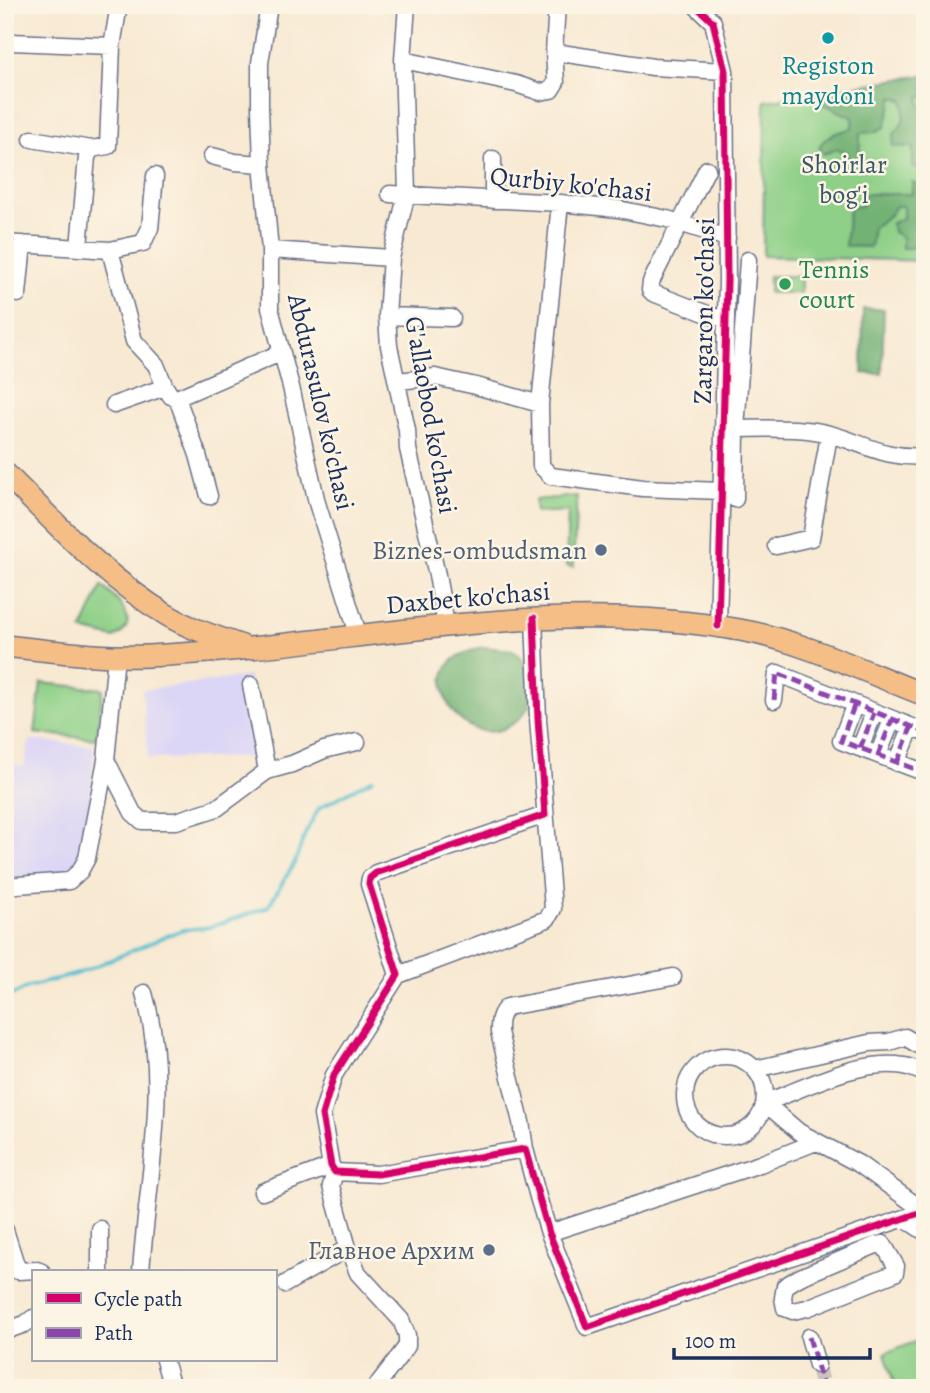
<svg xmlns="http://www.w3.org/2000/svg" width="930" height="1393" viewBox="0 0 930 1393" font-family="Alegreya,serif">
  <rect width="100%" height="100%" fill="#fcf5e5"/>
  <filter id="ink" filterUnits="userSpaceOnUse"><feTurbulence type="fractalNoise" baseFrequency=".0143" numOctaves="2"/><feDisplacementMap in="SourceGraphic" scale="14" xChannelSelector="R" yChannelSelector="G"/><feConvolveMatrix kernelMatrix="1 2 1 2 8 2 1 2 1" color-interpolation-filters="sRGB"/></filter>
  <filter id="wash" filterUnits="userSpaceOnUse"><feTurbulence type="fractalNoise" baseFrequency=".00686" numOctaves="4" result="noise"/><feDisplacementMap in="SourceGraphic" scale="28" xChannelSelector="R" yChannelSelector="G"/><feGaussianBlur stdDeviation="1.57" result="paint"/><feColorMatrix in="noise" values="0 0 0 0 0 0 0 0 0 0 0 0 0 0 0 0 0 1.4 0 .05"/><feComposite in="paint" operator="in"/></filter>
  <g filter="url(#wash)">
    <rect width="100%" height="100%" fill="#f8e9d2"/>
    <path fill="#dcd6f6" d="M249,676L256,757L148,759L142,690Z
      M30,740L94,746L88,856L80,880L5,879V763L24,767Z"/>
    <path fill="#8fd088" stroke="#558073" stroke-width="2" d="M925,75V261L763,256L765,101Z
      M769,276H801V293H769Z
      M577,496L573,567L566,566L568,511L536,513L535,500Z
      M102,586C117,599 144,623 114,638L82,630Z
      M41,683L103,689L96,739L35,733Z
      M925,1337V1388H895L885,1353Z"/>
    <path fill="#73b274" stroke="#477069" stroke-width="2" d="M925,75V96H920V105L925,108V168L913,167V147L893,146L894,134C904,124 906,115 903,100L893,97L885,127L874,132L860,133L859,164H848L846,152L837,149L824,154L819,147C827,134 837,132 851,129L854,122L851,116C837,113 836,106 819,104L811,93Z
      M912,182L917,184C922,198 928,214 916,225L917,231L923,236L921,240L911,248H902V237L893,232L892,223L903,218V206H896L890,215L873,227L870,247L845,246L849,208L863,205V194H912Z
      M863,309H884L882,374L862,373Z
      M483,647L513,650C529,661 529,674 531,692C532,703 526,713 518,720C471,760 417,685 457,657C465,652 474,650 483,647Z"/>
    <g fill="none" stroke-linecap="round" stroke-linejoin="round">
      <path stroke="#55c0d0" stroke-width="3.5" d="M5,999L28,987L77,974L181,930L211,927L268,907L295,862L305,834L319,808L373,779"/>
    </g>
  </g>
  <g filter="url(#ink)">
    <g fill="none" stroke-linecap="round" stroke-linejoin="round">
      <path stroke="#ccc4bb" stroke-width="16" stroke-dasharray="16 8" stroke-linecap="butt" d="M817,1365L822,1382"/>
      <defs>
        <path id="minor" d="M269,5L260,63V107L262,164L270,250V308L291,387L317,503L359,637
          M407,5L403,60L407,193L391,258L387,316L389,346L407,430L408,449L437,575L446,625
          M695,5L713,22L725,71L727,280L718,626
          M11,42L112,46
          M554,52L653,67L725,71
          M403,60L516,84L540,92L551,90L556,82L554,52L557,5
          M32,139L91,149
          M212,156L235,162L262,164
          M493,159V200
          M707,169L651,282L650,290L653,293L715,317L726,318
          M390,194L560,203L618,209L667,219L727,238
          M560,203L540,404L541,466L551,476L643,488L721,491
          M5,243L110,250L134,341L156,365L165,387L171,396L177,398L280,353
          M79,247L87,157L91,149L108,146L112,46L119,5
          M110,250L143,243L150,228L155,176
          M270,250L391,258
          M18,294L23,244
          M387,316L452,318
          M398,381L435,377L476,386L540,404
          M177,398L198,455L209,496
          M114,405L165,387
          M729,429C757,429 787,427 815,431C856,437 879,460 925,456
          M735,499L736,429L748,260
          M776,546L811,538L829,435
          M251,685L267,771
          M774,700L777,673L925,732
          M854,706L841,741L918,770
          M860,748L874,713
          M878,755L892,720
          M106,760L133,813L142,821H176L217,808L267,771L292,764L324,750L357,742
          M897,763L911,728
          M5,886L69,881L80,871L87,858L106,760L116,656
          M398,975L547,919L553,909L538,719L534,618
          M673,977L507,1007C499,1015 499,1021 499,1032L521,1122L525,1149L538,1197L549,1233L587,1327L925,1211
          M685 1096a40 40 0 1 1 80 0a40 40 0 1 1-80 0Z
          M755,1069L869,1043L889,1042L905,1037L925,1049
          M525,1149L378,1174L335,1172L331,1166L322,1115L334,1075L398,975L369,884L370,878L376,873L545,815
          M262,1192L331,1166
          M924,1211L859,1164L799,1132L765,1103C805,1088 860,1058 904,1066C911,1067 918,1071 925,1073
          M905,1219L925,1232
          M100,1229V1272
          M5,1230L18,1271L37,1270L42,1272
          M549,1233L760,1164L816,1142
          M883,1244L896,1266L895,1273L807,1308L793,1311L785,1308L783,1298L785,1286L800,1277L876,1245Z
          M348,1248L358,1273L401,1320L407,1335V1346L378,1384
          M141,1272C147,1179 171,1084 144,993
          M285,1284L348,1248L331,1186L335,1172
          M5,1331L25,1324L33,1318
          M809,1337L817,1365
          M164,1360L172,1388"/>
        <path id="major" d="M5,473C56,523 105,578 167,615C190,629 217,637 242,646
          M5,646C53,651 100,658 148,656C345,647 543,594 740,630C803,641 865,672 925,695"/>
      </defs>
      <use href="#minor" stroke="#687087" stroke-width="19"/>
      <use href="#major" stroke="#687087" stroke-width="24"/>
      <use href="#minor" stroke="#fff" stroke-width="16"/>
      <use href="#major" stroke="#f6be87" stroke-width="21"/>
      <path stroke="#8e44ad" stroke-width="5" stroke-dasharray="10 5" stroke-linecap="butt" d="M774,700L777,673L925,732
        M854,706L841,741L918,770
        M860,748L874,713
        M878,755L892,720
        M897,763L911,728
        M809,1337L822,1382"/>
      <defs>
        <path id="cycleway" d="M695,5L713,22L725,71L727,280L718,626
          M534,618L538,719L545,815L376,873L370,878L369,884L398,975L334,1075L322,1115L331,1166L335,1172L378,1174L525,1149L549,1233L587,1327L925,1211"/>
      </defs>
      <use href="#cycleway" stroke="#fcf5e5" stroke-width="11"/>
      <use href="#cycleway" stroke="#d6006c" stroke-width="7"/>
    </g>
  </g>
  <circle fill="#0f9aa8" stroke="#fcf5e5" stroke-width="2.5" cx="828" cy="38" r="7"/>
  <circle fill="#2e9e5b" stroke="#fcf5e5" stroke-width="2.5" cx="785" cy="284" r="7"/>
  <g fill="#5c6f8a" stroke="#fcf5e5" stroke-width="2.5">
    <circle cx="601" cy="550" r="7"/>
    <circle cx="489" cy="1250" r="7"/>
  </g>
  <g text-anchor="middle" dominant-baseline="central" stroke-width="5" stroke-linejoin="round" paint-order="stroke">
    <g font-size="26" fill="#0d838f" stroke="#fcf5e5">
      <text x="828" y="65">Registon<tspan x="828" dy="30">maydoni</tspan></text>
    </g>
    <g font-size="26" fill="#385768" stroke="#fcf5e5">
      <text x="844" y="164">Shoirlar<tspan x="844" dy="30">bog'i</tspan></text>
    </g>
    <g font-size="26" fill="#1b2f5e" stroke="#fcf5e5">
      <text transform="translate(571 184) rotate(6)">Qurbiy ko'chasi</text>
      <text transform="translate(704 311) rotate(-89)">Zargaron ko'chasi</text>
      <text transform="translate(321 402) rotate(77)">Abdurasulov ko'chasi</text>
      <text transform="translate(431 415) rotate(80)">G'allaobod ko'chasi</text>
      <text transform="translate(468 598) rotate(-5)">Daxbet ko'chasi</text>
    </g>
    <g font-size="26" fill="#27864d" stroke="#fcf5e5" text-anchor="start">
      <text x="799" y="269">Tennis<tspan x="799" dy="30">court</tspan></text>
    </g>
    <g font-size="26" fill="#4e5e75" stroke="#fcf5e5" text-anchor="end">
      <text x="587" y="550">Biznes-ombudsman</text>
      <text x="475" y="1250">Главное Архим</text>
    </g>
  </g>
  <rect width="930" height="1393" fill="none" stroke="#fcf5e5" stroke-width="28"/>
  <rect x="32" y="1270" width="245" height="91" fill="#fcf5e5" stroke="#a2a6af" stroke-width="2"/>
  <rect x="46" y="1293" width="35" height="10" fill="#d6006c" stroke="#a2a6af" stroke-width="2"/>
  <text x="94" y="1306" font-size="21" fill="#1b2f5e">Cycle path</text>
  <rect x="46" y="1328" width="35" height="10" fill="#8e44ad" stroke="#a2a6af" stroke-width="2"/>
  <text x="94" y="1340" font-size="21" fill="#1b2f5e">Path</text>
  <path d="M674 1348v10h196v-10" fill="none" stroke="#1b2f5e" stroke-width="3.5"/>
  <text x="685" y="1348" font-size="21" fill="#1b2f5e" stroke="#fcf5e5" stroke-width="5" paint-order="stroke">100 m</text>
</svg>
